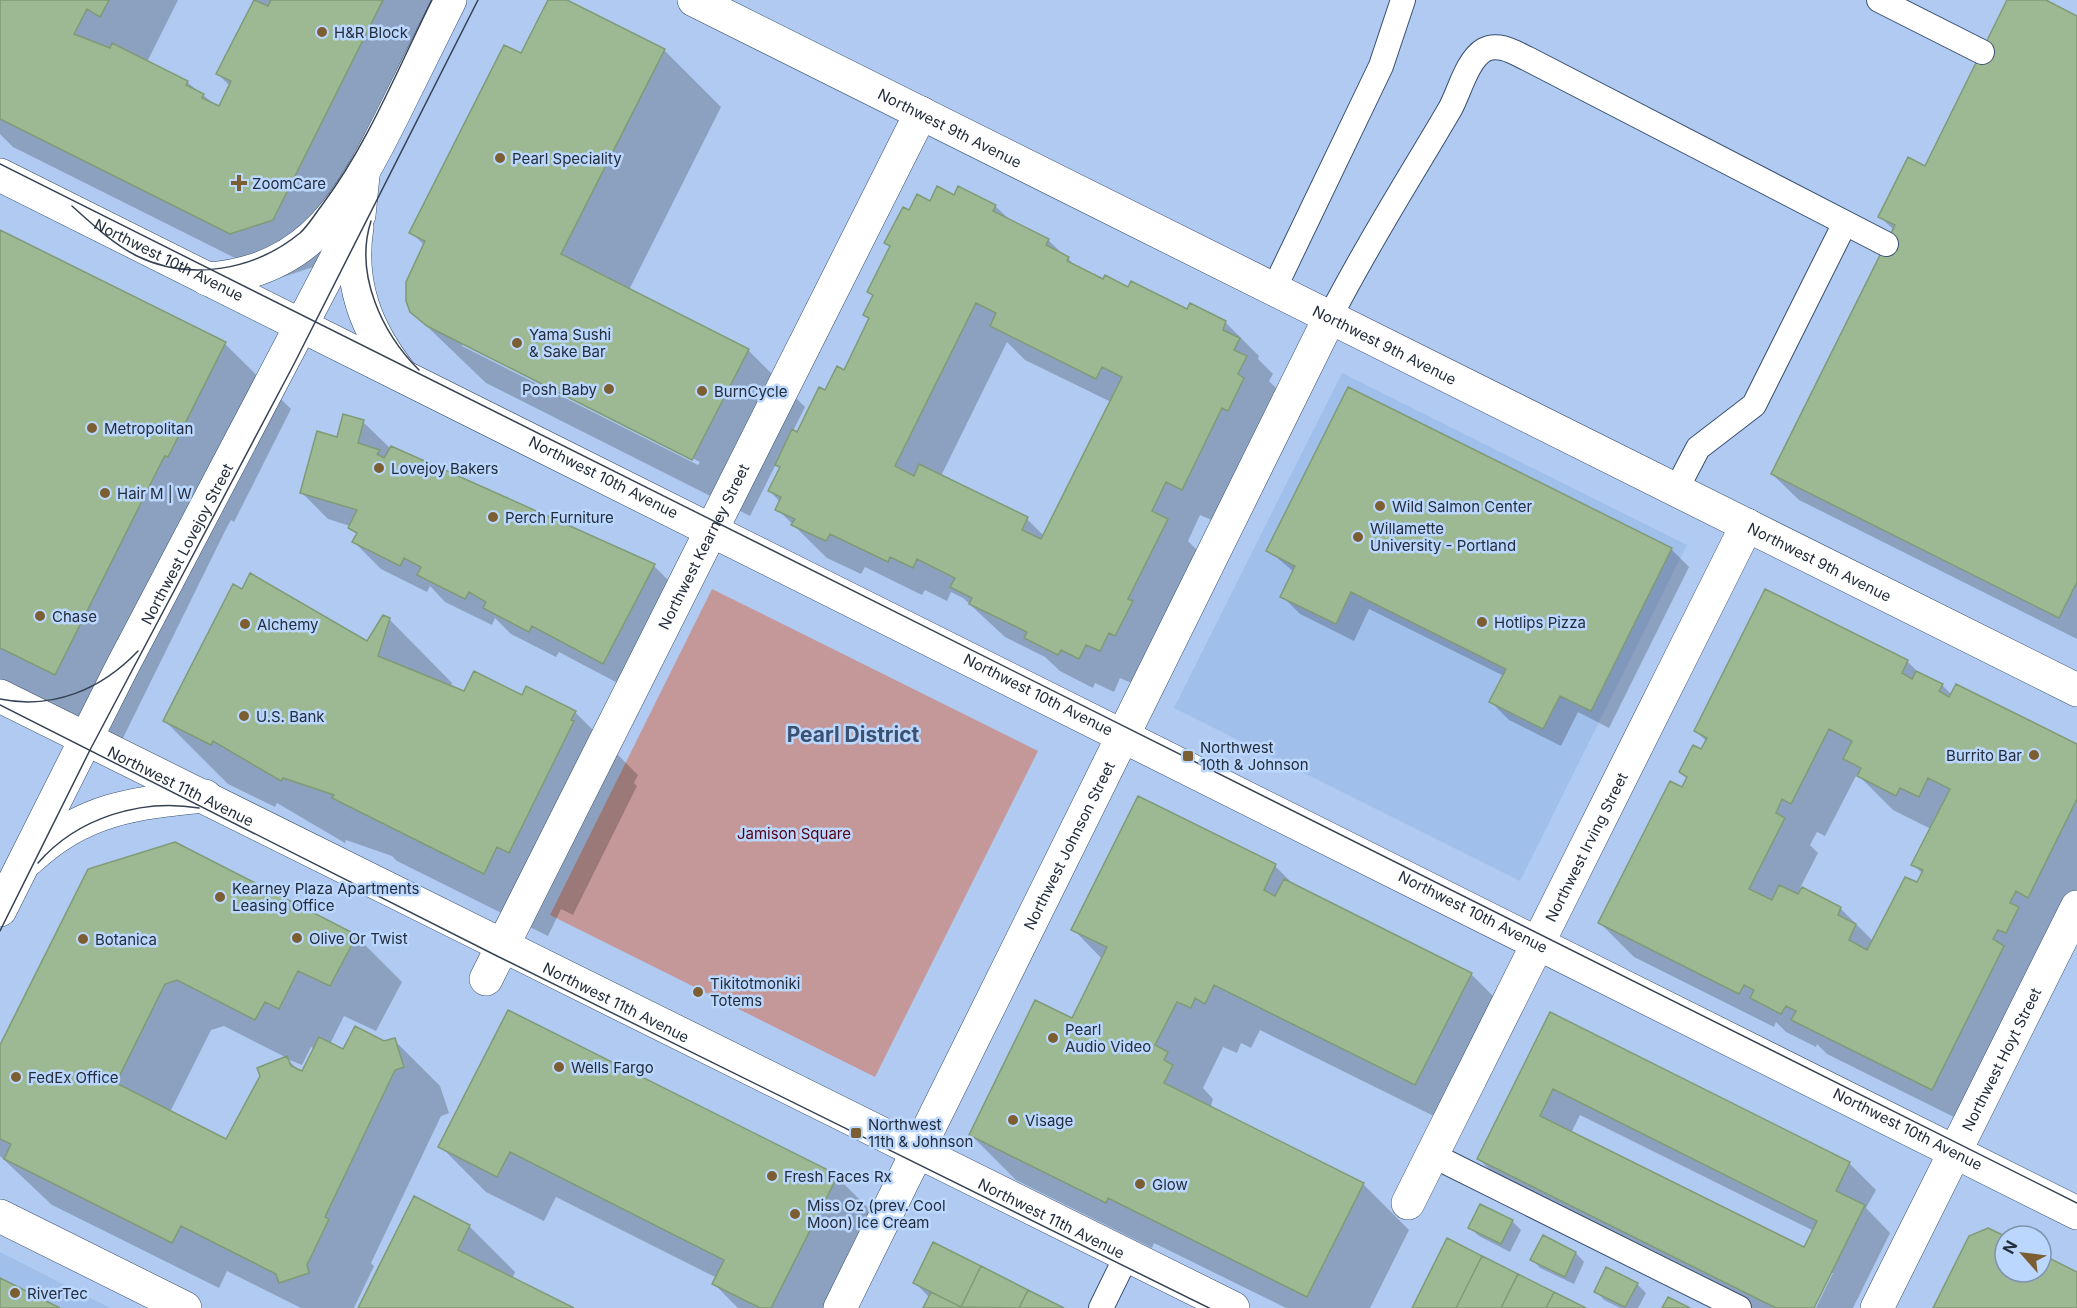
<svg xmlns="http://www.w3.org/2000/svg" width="2077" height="1308" viewBox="0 0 2077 1308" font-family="Inter,sans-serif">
  <rect width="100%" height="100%" fill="#b0caf1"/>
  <path fill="#a0bfeb" d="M1342,373L1687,545L1520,881L1174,708Z
    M0,1252L110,1308H0Z"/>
  <path fill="#c49898" d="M712,589L1038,751L875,1077L550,915Z"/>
  <path fill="#0003" fill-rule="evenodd" d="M0,0H178L147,62L187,82L219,108L230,86L218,74L255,0H451L319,265L277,279L13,147L0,134Z
    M549,0H564L664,50L721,107L629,290L748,350L805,407L793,431L798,434L826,392L845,372L870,320L865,315L874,296L869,291L891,248L886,243L910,212L955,197L995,206L1011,221L1048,240L1079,269L1103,281L1225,322L1259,356L1258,359L1273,374L1269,381L1280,392L1216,522L1200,515L1188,541L1201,554L1134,684L1120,678L1114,692L1095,683L1093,688L1060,671L1045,657L1005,637L963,598L951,592L947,601L925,590L922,595L865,567L861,574L827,558L777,509L780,502L770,491L781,469L776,464L750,516L486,383L411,311L425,246L411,232L521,55ZM462,342L700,462L698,465L462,346ZM1007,342L1025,360L1111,402L1044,536L1027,519L941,476Z
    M2009,0H2042L2077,17V639L1799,500L1772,474L1894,230L1880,217L1926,168Z
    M0,232L225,344L291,409L234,522L231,520L227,527L122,740L0,679Z
    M363,422L391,449L654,566L680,592L629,689L559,652L556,657L511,634L495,618L492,625L445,602L430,586L427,592L381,569L354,542L358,536L350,526L328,519L302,493L338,439Z
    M1671,549L1689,567L1609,728L1578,712L1561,746L1509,720L1491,702L1504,676L1369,609L1354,641L1300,614L1282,596L1294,572L1268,550Z
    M389,619L452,683L451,687L465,693L523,697L575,712L638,775L634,783L637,786L573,915L561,909L548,936L397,861L392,856L346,840L345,843L277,803L275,807L228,784L165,721L367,643Z
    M1907,661L1920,674L1942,685L1952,695L2077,746V900L1966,1123L1827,1054L1817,1044L1816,1047L1786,1032L1776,1022L1774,1027L1634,957L1600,923L1683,789L1687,779L1681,772L1702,751L1707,742L1696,731ZM1857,774L1893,810L1931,829L1913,864L1923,874L1873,941L1840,908L1800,888L1818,853L1810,845L1817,832L1825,836Z
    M1275,866L1296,887L1471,974L1517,1020L1462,1130L1260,1030L1251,1048L1241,1043L1237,1053L1223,1047L1203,1088L1213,1099L1211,1105L1217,1112L1363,1184L1409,1230L1370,1308H1286L1154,1243L1152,1248L1016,1180L970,1134L1073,1020L1103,960L1073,929Z
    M89,871L356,936L402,982L376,1031L344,1016L330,1044L344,1051L394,1040L440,1086L449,1113L441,1116L371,1263L374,1266L354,1308H301L227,1271L219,1288L52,1205L0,1156V1048ZM224,1026L287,1058L227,1142L170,1112L211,1030ZM311,1047L315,1049L302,1073L287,1059L302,1065Z
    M1550,1014L1849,1163L1876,1190L1866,1208L1890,1233L1853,1308H1816L1833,1273H1830L1812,1308H1751L1505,1185L1479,1159ZM1580,1115L1814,1231L1805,1249L1571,1133Z
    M440,1146L837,1177L883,1223L840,1308H738L714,1284L717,1278L556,1197L544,1221L486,1192Z
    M1481,1206L1512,1221L1521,1230L1510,1252L1479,1236L1470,1228Z
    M469,1226L515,1272L512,1279L571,1308H360Z
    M1576,1253L1584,1262L1574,1284L1540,1268L1532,1259Z
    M914,1282L1061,1308H924L930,1298Z
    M1637,1284L1646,1293L1638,1308H1620L1604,1300L1596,1291Z"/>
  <path fill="#9db993" stroke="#7f9b76" stroke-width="1.5" fill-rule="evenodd" d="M0,0H109L100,17L87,9L74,34L110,48L112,43L188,81L186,85L204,94L202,98L219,106L231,81L216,74L254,0L268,6L271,0H383L273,220L230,234L0,119Z
    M548,0H567L665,49L561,254L749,349L692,460L427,326L410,312L406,301V282L425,241L409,233L504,45L521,53Z
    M2007,0H2046L2077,16V582L2059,618L1771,474L1895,225L1878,217L1908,157L1925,166Z
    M937,186L954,195L958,186L996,205L993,211L1049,239L1046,245L1069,257L1067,261L1103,279L1105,275L1128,287L1131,281L1187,309L1190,303L1226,321L1223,330L1240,338L1234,350L1247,356L1238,374L1244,378L1228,411L1222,408L1182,490L1166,482L1152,511L1168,519L1128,599L1133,601L1115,636L1109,633L1100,651L1086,645L1079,659L1061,650L1058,655L1024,638L1027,632L969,604L972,598L950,587L955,578L917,559L913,568L890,557L888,562L830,534L826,541L791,525L795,519L775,510L781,497L768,491L780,467L775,465L792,429L797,432L819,387L825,390L837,366L844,370L869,318L863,315L873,295L867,292L890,246L884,243L903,207L909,210L917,194L930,201ZM976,303L996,313L990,326L1096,379L1102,367L1122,377L1041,539L1022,530L1028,517L919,464L914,476L895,466Z
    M0,230L226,342L168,457L165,456L162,461L55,675L0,648Z
    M1348,387L1672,548L1591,711L1560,696L1543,729L1489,702L1506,669L1351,592L1336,624L1280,597L1295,566L1266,551Z
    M343,414L364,420L358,443L380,450L377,454L384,458L391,446L655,564L603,664L532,626L529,632L483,608L486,602L469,592L465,599L417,575L421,567L404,558L400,566L352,542L357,533L348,528L357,510L300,493L317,431L337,437Z
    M250,573L367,641L383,615L390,618L378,656L464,691L474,671L522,695L526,686L576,711L571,720L574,721L509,853L497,847L484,874L332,798L334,795L283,778L281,781L213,741L211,745L163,721L233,584L242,589Z
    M1765,589L1908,660L1902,673L1912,679L1916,671L1943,684L1939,691L1949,697L1956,684L2077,744V799L2028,898L2016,891L2010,903L2019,907L2006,933L1998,930L1993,939L2004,946L1932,1090L1791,1020L1796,1011L1786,1006L1781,1014L1750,998L1754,990L1744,985L1739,994L1598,923L1670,781L1682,787L1687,777L1679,772L1693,745L1701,749L1707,738L1694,731ZM1829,729L1852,741L1843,759L1861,768L1857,776L1896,796L1900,788L1919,797L1928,778L1950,789L1911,865L1923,870L1917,882L1905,877L1867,950L1849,940L1856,924L1838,915L1841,907L1802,887L1798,894L1779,885L1772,900L1749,889L1785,818L1776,813L1782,799L1791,804Z
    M1138,796L1276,864L1264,890L1275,896L1284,879L1472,973L1415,1085L1214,985L1205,1004L1195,998L1191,1008L1177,1002L1155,1045L1168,1052L1164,1060L1173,1065L1164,1083L1364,1183L1307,1297L1108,1198L1106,1203L969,1135L1035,1000L1072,1018L1107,947L1071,930Z
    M175,842L357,935L330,986L298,971L279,1009L265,1002L255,1020L177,980L165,984L116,1083L226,1139L260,1076L257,1068L287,1056L291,1066L302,1071L319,1037L343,1049L355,1026L384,1041L395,1038L404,1067L395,1070L325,1217L329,1219L307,1265L309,1273L279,1283L276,1274L181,1226L172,1243L4,1159L11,1144L0,1139V1045L88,869Z
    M508,1010L838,1175L771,1308H760L712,1284L724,1260L510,1152L497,1177L438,1147Z
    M1550,1012L1850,1162L1836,1191L1865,1205L1814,1308H1776L1477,1159ZM1553,1089L1817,1221L1804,1247L1540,1116Z
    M414,1196L470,1225L458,1250L574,1308H358Z
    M1480,1204L1513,1220L1501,1244L1468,1228Z
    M1988,1228L2005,1236V1272H2041V1254L2077,1272V1308H1933L1969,1236Z
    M1543,1235L1576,1252L1565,1277L1530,1260Z
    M1447,1238L1482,1256L1456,1308H1412Z
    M933,1242L981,1266L961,1307L913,1283Z
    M1482,1256L1518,1274L1501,1308H1456Z
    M981,1266L1028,1290L1019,1308L961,1307Z
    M1606,1267L1638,1283L1625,1307L1594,1292Z
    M1518,1274L1554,1292L1546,1308H1501Z
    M0,1278L60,1308H0Z
    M1028,1290L1064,1308H1019Z
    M931,1292L963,1308H923Z
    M1554,1292L1586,1308H1546Z
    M1668,1297L1690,1308H1662Z"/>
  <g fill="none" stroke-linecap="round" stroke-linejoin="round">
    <defs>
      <path id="lane" d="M1879,0L1982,52
        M1274,289L1381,66L1403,0
        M1330,317C1366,246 1409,179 1450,109C1459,93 1467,60 1484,50C1499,42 1515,53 1528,59L1886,244
        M1676,490L1698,448L1754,405L1845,223
        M1432,1155L1739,1308
        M1101,1308L1127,1255"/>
      <g id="street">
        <path id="s1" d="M486,979L921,113"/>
        <path id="s2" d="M1408,1203L1747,525"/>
        <path id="s3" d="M840,1308L1330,317"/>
      </g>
      <g id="secondary">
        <path id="s4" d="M694,0L2077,690"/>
        <path id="s5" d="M0,175L2077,1213"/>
        <path d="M357,227C348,283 366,330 401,374"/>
        <path d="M207,279C312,272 351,199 393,115C412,76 431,38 450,0"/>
        <path id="s6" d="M0,696L1233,1308"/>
        <path d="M29,859C83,808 135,803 205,796"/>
        <path id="s7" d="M0,910L121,669L359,215L363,176"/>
        <path d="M0,1216L185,1308"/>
        <path id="s8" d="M1877,1308L2077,907"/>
      </g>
    </defs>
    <use href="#lane" stroke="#395071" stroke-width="26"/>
    <use href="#street" stroke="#395071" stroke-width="34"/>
    <use href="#secondary" stroke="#395071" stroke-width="34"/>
    <use href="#lane" stroke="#fff" stroke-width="24"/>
    <use href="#street" stroke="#fff" stroke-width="33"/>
    <use href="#secondary" stroke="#fff" stroke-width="33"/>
    <path stroke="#374355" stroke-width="1.5" d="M0,164L2077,1203
      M72,206C92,224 113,244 137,256C190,282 255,270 300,233C308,226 315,214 322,205C368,144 398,68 432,0
      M371,221C354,274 382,333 419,370
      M0,699C53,710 102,689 138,651
      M0,705L497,956L1209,1308
      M38,863C77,818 141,798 199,808
      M0,931L90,750L294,364L478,0"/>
  </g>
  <g fill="#7b5f32" stroke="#bcd7fe" stroke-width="2">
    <circle cx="322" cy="32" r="6"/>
    <circle cx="500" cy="158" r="6"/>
    <path d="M236 174h6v6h6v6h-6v6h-6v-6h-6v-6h6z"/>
    <circle cx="517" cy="343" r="6"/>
    <circle cx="609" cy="389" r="6"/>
    <circle cx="702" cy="391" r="6"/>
    <circle cx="92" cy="428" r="6"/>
    <circle cx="379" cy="468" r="6"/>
    <circle cx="105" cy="493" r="6"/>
    <circle cx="1380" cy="506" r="6"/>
    <circle cx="493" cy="517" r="6"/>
    <circle cx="1358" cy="537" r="6"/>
    <circle cx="40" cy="616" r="6"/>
    <circle cx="1482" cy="622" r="6"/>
    <circle cx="245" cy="624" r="6"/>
    <circle cx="244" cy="716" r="6"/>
    <circle cx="2034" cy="755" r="6"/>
    <rect x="1182" y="750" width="12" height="12" rx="3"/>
    <circle cx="220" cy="897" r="6"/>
    <circle cx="297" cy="938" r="6"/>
    <circle cx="83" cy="939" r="6"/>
    <circle cx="698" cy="992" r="6"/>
    <circle cx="1053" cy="1038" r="6"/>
    <circle cx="559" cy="1067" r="6"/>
    <circle cx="16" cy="1077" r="6"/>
    <circle cx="1013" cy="1120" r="6"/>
    <rect x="850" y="1127" width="12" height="12" rx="3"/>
    <circle cx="772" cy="1176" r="6"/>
    <circle cx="1140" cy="1184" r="6"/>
    <circle cx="795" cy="1214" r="6"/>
    <circle cx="15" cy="1293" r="6"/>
  </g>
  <g text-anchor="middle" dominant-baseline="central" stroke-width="5" stroke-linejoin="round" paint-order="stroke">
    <g font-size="15" fill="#232d3c" stroke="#bcd7fe" text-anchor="start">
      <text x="334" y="32">H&amp;R Block</text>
      <text x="512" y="158">Pearl Speciality</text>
      <text x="252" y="183">ZoomCare</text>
      <text x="529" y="334">Yama Sushi<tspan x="529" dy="17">&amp; Sake Bar</tspan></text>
      <text x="597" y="389" text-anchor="end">Posh Baby</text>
      <text x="714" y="391">BurnCycle</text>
      <text x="104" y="428">Metropolitan</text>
      <text x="391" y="468">Lovejoy Bakers</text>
      <text x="117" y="493">Hair M | W</text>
      <text x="1392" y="506">Wild Salmon Center</text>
      <text x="505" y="517">Perch Furniture</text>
      <text x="1370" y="528">Willamette<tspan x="1370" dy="17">University - Portland</tspan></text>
      <text x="52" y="616">Chase</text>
      <text x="1494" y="622">Hotlips Pizza</text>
      <text x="257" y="624">Alchemy</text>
      <text x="256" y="716">U.S. Bank</text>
      <text x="1200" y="747">Northwest<tspan x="1200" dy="17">10th &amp; Johnson</tspan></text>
      <text x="2022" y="755" text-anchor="end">Burrito Bar</text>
      <text x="232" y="888">Kearney Plaza Apartments<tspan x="232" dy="17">Leasing Office</tspan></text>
      <text x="309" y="938">Olive Or Twist</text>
      <text x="95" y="939">Botanica</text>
      <text x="710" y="983">Tikitotmoniki<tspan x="710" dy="17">Totems</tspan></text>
      <text x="1065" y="1029">Pearl<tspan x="1065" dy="17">Audio Video</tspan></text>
      <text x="571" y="1067">Wells Fargo</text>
      <text x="28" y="1077">FedEx Office</text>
      <text x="1025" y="1120">Visage</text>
      <text x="868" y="1124">Northwest<tspan x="868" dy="17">11th &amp; Johnson</tspan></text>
      <text x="784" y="1176">Fresh Faces Rx</text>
      <text x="1152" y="1184">Glow</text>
      <text x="807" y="1205">Miss Oz (prev. Cool<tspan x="807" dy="17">Moon) Ice Cream</tspan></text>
      <text x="27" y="1293">RiverTec</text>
    </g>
    <g font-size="15" fill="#232d3c" stroke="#bcd7fe">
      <text stroke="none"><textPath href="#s4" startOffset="286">Northwest 9th Avenue</textPath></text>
      <text stroke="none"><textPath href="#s5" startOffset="189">Northwest 10th Avenue</textPath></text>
      <text stroke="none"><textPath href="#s4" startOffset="772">Northwest 9th Avenue</textPath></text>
      <text stroke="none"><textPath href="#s5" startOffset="675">Northwest 10th Avenue</textPath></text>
      <text stroke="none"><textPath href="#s7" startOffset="411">Northwest Lovejoy Street</textPath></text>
      <text stroke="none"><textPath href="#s1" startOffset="484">Northwest Kearney Street</textPath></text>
      <text stroke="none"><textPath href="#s4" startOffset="1258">Northwest 9th Avenue</textPath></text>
      <text stroke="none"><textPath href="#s5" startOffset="1161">Northwest 10th Avenue</textPath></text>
      <text stroke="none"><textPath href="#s6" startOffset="202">Northwest 11th Avenue</textPath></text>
      <text stroke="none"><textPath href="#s3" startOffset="516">Northwest Johnson Street</textPath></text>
      <text stroke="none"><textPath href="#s2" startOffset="398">Northwest Irving Street</textPath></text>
      <text stroke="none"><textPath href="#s5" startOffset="1647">Northwest 10th Avenue</textPath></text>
      <text stroke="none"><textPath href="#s6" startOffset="688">Northwest 11th Avenue</textPath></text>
      <text stroke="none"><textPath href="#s8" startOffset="278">Northwest Hoyt Street</textPath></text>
      <text stroke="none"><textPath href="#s5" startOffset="2133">Northwest 10th Avenue</textPath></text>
      <text stroke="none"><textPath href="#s6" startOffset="1174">Northwest 11th Avenue</textPath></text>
    </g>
    <g font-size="15" fill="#540012" stroke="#bcd7fe">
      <text x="794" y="833">Jamison Square</text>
    </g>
    <g font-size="21" font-weight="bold" fill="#3b5172" stroke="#bcd7fe">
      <text x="853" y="734">Pearl District</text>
    </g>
  </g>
  <g transform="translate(2023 1254) rotate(298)"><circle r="28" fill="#bcd7fe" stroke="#7f93b0" stroke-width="1.5"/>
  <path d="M0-4.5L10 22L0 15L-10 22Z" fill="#7b5f32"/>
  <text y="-9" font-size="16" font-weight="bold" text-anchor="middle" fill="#232d3c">N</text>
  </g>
</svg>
